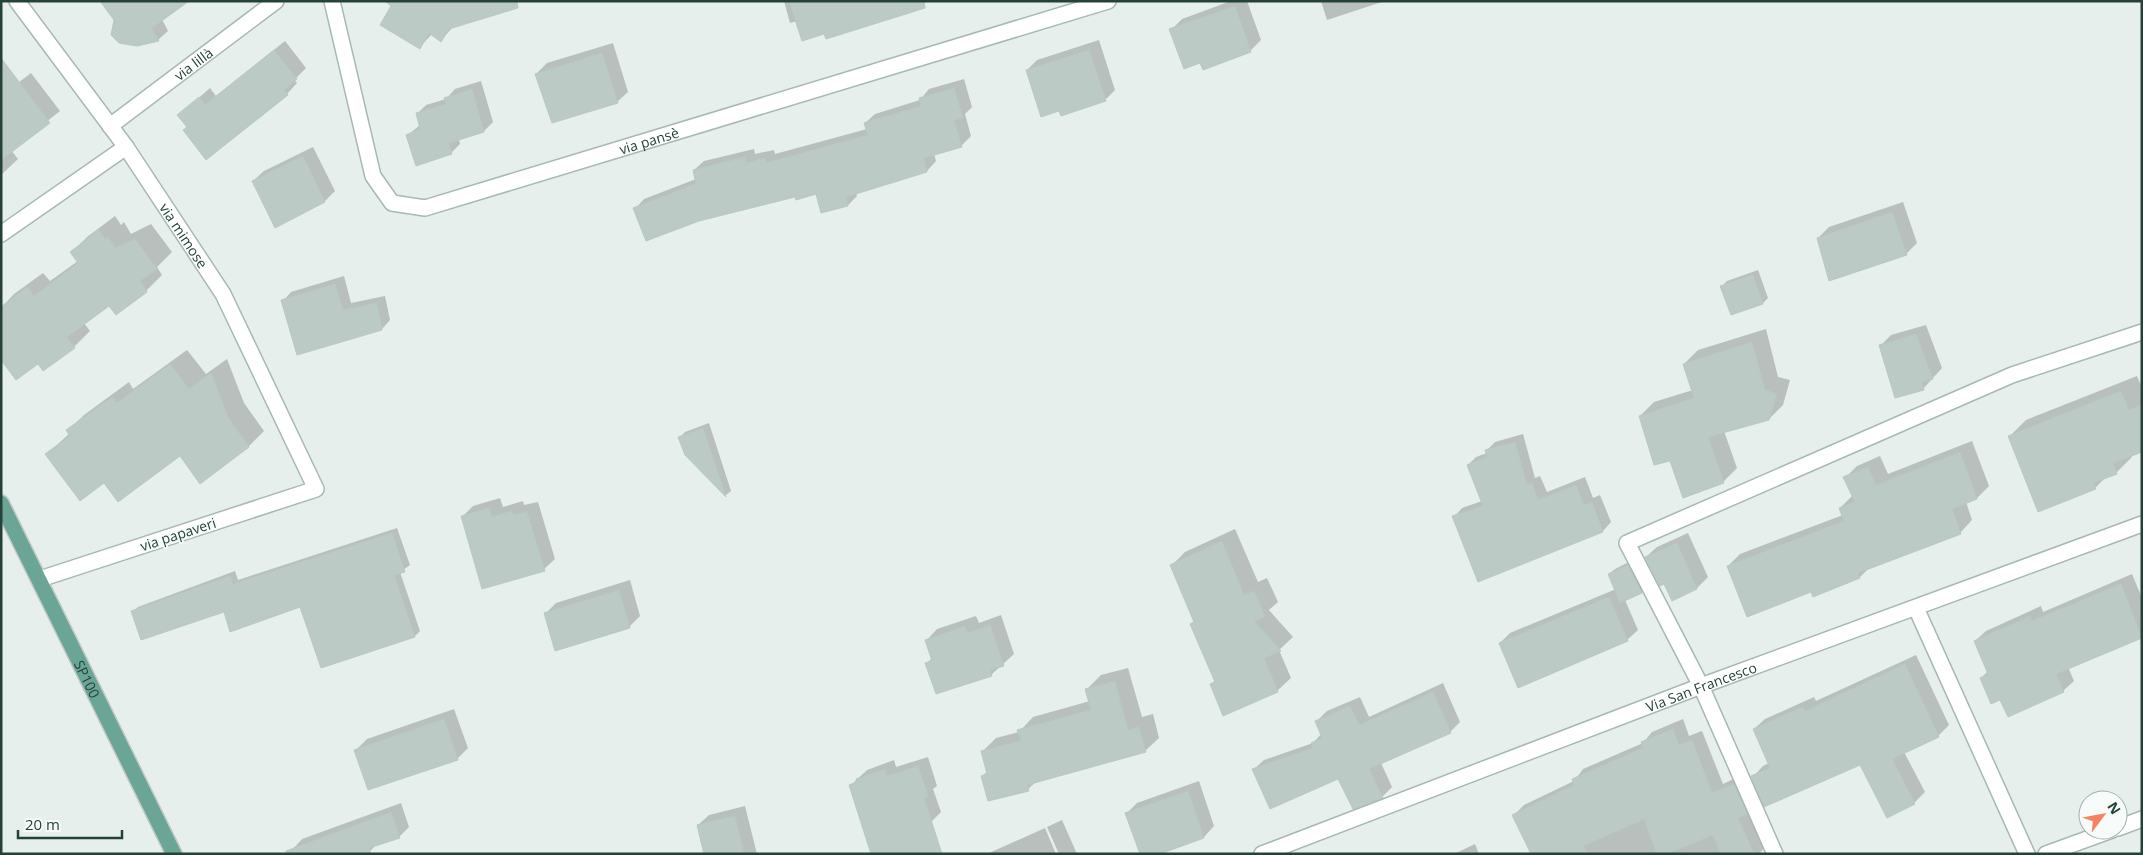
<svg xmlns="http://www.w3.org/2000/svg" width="2143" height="855" viewBox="0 0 2143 855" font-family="'Open Sans',sans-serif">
  <rect width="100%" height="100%" fill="#e6efeb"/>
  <path fill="#0003" d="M396,1L454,26L441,40L432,34L420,47Z
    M784,1H890L825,32L797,21L790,23Z
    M1231,1H1247L1261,40L1250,51L1171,30L1182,19Z
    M1321,1H1385L1327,20Z
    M162,19L168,31L158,40L115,20Z
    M1099,40L1115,90L1105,100L1060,110L1027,70L1037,60Z
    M285,41L306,68L294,80L297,83L287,94L188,126L179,115L210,88L216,96Z
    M613,43L628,92L617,102L536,74L547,63Z
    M31,73L60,111L11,150L18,159L1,175V96Z
    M964,79L972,107L965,114L971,136L962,145L934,154L936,161L927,171L856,192L857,196L848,205L817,193L635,209L644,199L696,179L694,170L704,161L754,149L755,154L774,150L775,154L867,129L865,123L875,114L920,100L929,89Z
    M481,81L493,122L484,131L459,139L460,144L451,153L408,135L420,125L417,114L426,105L446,99L455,89Z
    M313,147L335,191L325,201L253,181L264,171Z
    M1903,202L1917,243L1906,254L1818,238L1829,227Z
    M115,216L121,225L124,222L131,234L151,224L172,252L157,267L162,275L146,291L116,313L109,304L84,323L90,331L74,347L43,369L1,308L14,294L43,273L50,281L78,261L72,252L87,237Z
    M1758,270L1768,298L1763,303L1731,314L1722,286L1727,281Z
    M344,276L351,303L385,296L390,320L382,329L283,301L291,292Z
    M1926,325L1942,368L1923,389L1881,345L1891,335Z
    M1766,329L1778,377L1790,380L1783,405L1769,419L1724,431L1737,468L1723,482L1671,459L1640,416L1654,402L1693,390L1684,364L1698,350Z
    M187,350L206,374L227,359L244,403L264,431L249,446L180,455L104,481L47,454L70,433L68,431L84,415L129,382L133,389Z
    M2137,376L2142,388V451L2131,455L2132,457L2116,473L2107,476L2095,488L2010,436L2026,420Z
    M709,423L731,491L726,495L686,454L680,437L685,432Z
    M1523,434L1535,478L1540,476L1547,492L1585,477L1593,498L1600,495L1611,522L1603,531L1454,517L1462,508L1482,501L1468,465L1476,457L1487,453L1486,451L1495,442Z
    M1972,441L1989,486L1977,498L1966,502L1972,520L1960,533L1870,567L1860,577L1812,590L1728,566L1740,554L1843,515L1840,508L1852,496L1845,478L1857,466L1880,456L1888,474Z
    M500,498L503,507L523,501L524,505L538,502L555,559L544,569L462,517L473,506Z
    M397,528L410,565L400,572L420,631L415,636L322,667L301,605L225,610L133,612L138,607L235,571L238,580Z
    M1235,529L1258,582L1267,578L1278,602L1269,610L1293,637L1279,650L1291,678L1277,691L1211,685L1215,680L1191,625L1195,621L1172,565L1185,552Z
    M1688,533L1708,577L1697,588L1672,599L1665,582L1646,557L1657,547Z
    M1633,560L1647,587L1642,592L1625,600L1638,630L1627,640L1500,643L1510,633L1616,589L1609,574L1615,569Z
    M2132,574L2142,598V637L2068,667L2074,681L2063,691L2001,698L1981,678L1988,671L1975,641L1986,631L2041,606L2043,612Z
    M630,580L640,616L629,627L545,614L556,603Z
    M1001,615L1014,654L991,675L927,663L932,658L927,640L937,629L976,616L979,623Z
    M1916,655L1949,725L1938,736L1904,752L1925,792L1915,802L1888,816L1860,763L1753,777L1763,766L1769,763L1754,729L1765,719L1814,697L1816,701Z
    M1128,668L1142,717L1153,714L1159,738L1145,751L1037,781L1028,789L982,776L988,771L982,752L996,738L1019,732L1033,717L1090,701L1087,689L1101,675Z
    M1443,683L1460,722L1450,732L1381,763L1392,787L1382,797L1339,778L1254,769L1264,760L1313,743L1322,733L1317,721L1327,711L1360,697L1369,717Z
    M454,709L468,748L457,759L356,750L367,739Z
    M1683,719L1689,736L1702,731L1723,784L1744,774L1765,847L1759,854H1532L1514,815L1524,805L1574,781L1583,769L1643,743L1652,732Z
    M928,757L937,786L933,789L941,812L931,822L850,786L867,770L894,760L896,767Z
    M1199,781L1214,826L1204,837L1156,854L1127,813L1137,803Z
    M401,803L409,827L399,837L376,845L370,851L293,849L302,839Z
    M745,806L757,854H705L698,825L709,815Z
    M1062,820L1077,854H1059L1047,827Z
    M1045,828L1056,854H987Z
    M1475,844L1479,854H1454Z"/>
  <path fill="#bbcac4" stroke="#b8c9c2" d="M100,1H189L152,28L159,41L137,46L119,43L111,35L114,20Z
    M385,1H517L518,8L449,29L441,42L429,33L420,49L380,25L391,6Z
    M789,1H924L925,8L826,39L824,34L802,41Z
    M1235,6L1251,52L1203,70L1200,63L1184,69L1169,29Z
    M274,50L297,79L284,90L288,95L206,160L183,130L187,127L177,115L199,97L205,105Z
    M1089,50L1106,101L1061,116L1059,111L1041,117L1026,70Z
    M602,53L618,103L552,123L535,74Z
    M1,58L50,123L1,160Z
    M954,88L963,118L954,120L962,147L924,158L927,172L846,197L848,206L821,213L816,194L796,200L795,197L699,221L646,241L633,208L696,184L693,170L745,157L746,163L765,158L766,163L868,135L864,123L921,106L919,98Z
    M472,89L484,132L449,143L452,154L416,166L406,135L420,129L416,113L446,104L444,98Z
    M303,156L325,202L275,228L252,181Z
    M1892,212L1907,255L1829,281L1817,238Z
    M99,230L105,239L108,237L115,248L135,239L157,269L140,281L147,292L116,315L109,306L67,337L75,348L43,371L38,364L16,380L1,360V307L27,287L34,296L78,263L70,252Z
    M1753,275L1763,304L1731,315L1720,286Z
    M335,284L343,310L377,303L382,330L297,355L281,300Z
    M1916,334L1933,379L1922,382L1924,390L1895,398L1879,345Z
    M1752,342L1765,390L1777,394L1769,420L1708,437L1724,483L1683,498L1670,461L1654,465L1639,416L1694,398L1683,364Z
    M170,364L189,389L211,373L229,419L249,447L200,484L180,456L118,502L104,483L80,501L45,454L70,436L66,430L112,397L117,403Z
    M2121,391L2129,410L2142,405V452L2113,463L2117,474L2093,483L2096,489L2038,512L2008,436Z
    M703,428L726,497L685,455L678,437Z
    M1515,442L1527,485L1532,483L1538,500L1576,485L1584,505L1592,503L1603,532L1478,582L1452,516L1483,506L1467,465L1487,457L1485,450Z
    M1960,452L1977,499L1952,509L1961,534L1858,573L1860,578L1813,597L1811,592L1747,617L1727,566L1844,521L1839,508L1855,502L1843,477L1868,467L1876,485Z
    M489,508L492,517L512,511L513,515L527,512L545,571L482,589L461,516Z
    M392,533L405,572L394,575L415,637L321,668L300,607L230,632L224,612L141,640L131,611L230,576L233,584Z
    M1222,541L1244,595L1254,591L1265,617L1254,621L1281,651L1264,658L1278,692L1223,716L1210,684L1215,682L1190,624L1194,622L1170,565Z
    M1677,543L1697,589L1672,601L1664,584L1660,586L1645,557Z
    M1628,565L1642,593L1620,603L1608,574Z
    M2121,584L2142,638L2056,674L2064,692L2008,717L2000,700L1991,704L1980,678L1988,674L1974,641L2030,616L2032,621Z
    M619,590L630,628L555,651L544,613Z
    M1609,597L1628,641L1518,688L1499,643Z
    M990,625L1004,666L990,670L992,676L936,694L925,663L932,661L925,640L965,626L968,633Z
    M1905,664L1939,737L1892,759L1915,804L1887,818L1860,765L1764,807L1751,776L1770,768L1753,729L1803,707L1805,711Z
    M1115,681L1128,730L1139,727L1146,752L1027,785L1029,791L988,801L981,776L987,774L981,751L1021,741L1017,730L1091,710L1085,689Z
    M1433,692L1451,733L1369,769L1383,798L1353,809L1338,779L1270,809L1252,769L1313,748L1311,743L1322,738L1315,721L1350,706L1359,725Z
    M444,719L458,760L368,790L354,750Z
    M1673,729L1679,745L1692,740L1712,793L1734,784L1747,814L1738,818L1754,854H1721L1713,835L1666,854H1657L1644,819L1583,846L1587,854H1531L1512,815L1574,785L1572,779L1643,748L1641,742Z
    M918,766L928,796L924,798L942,854H871L849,785L857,782L856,779L885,769L887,776Z
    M1188,791L1204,838L1160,854H1140L1125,813Z
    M391,812L400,838L369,848L371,854H286V851Z
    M735,816L744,854H704L697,825Z"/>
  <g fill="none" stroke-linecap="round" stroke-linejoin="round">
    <defs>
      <g id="minor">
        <path id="s1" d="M17,1L126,147L223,294L316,489L40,579"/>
        <path id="s2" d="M332,1L373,176L392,203L425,208L1108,1"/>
        <path id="s3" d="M110,126L276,1"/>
        <path d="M1,234L126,147"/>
        <path d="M1916,608L2027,854"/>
        <path d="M2118,828L2142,819"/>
        <path id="s4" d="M1262,854L1701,686L2142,524"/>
        <path d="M1775,854L1701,686L1627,543L2012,375L2142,332"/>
        <path d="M2046,854L2112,830"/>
      </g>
      <g id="major">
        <path id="s5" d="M1,503L174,854"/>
      </g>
    </defs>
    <use href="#minor" stroke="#a8b8b2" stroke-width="18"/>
    <use href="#major" stroke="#c2cac8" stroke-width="18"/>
    <use href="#minor" stroke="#fff" stroke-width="15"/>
    <use href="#major" stroke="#6aa596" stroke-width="15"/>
  </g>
  <g text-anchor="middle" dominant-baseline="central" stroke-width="4" stroke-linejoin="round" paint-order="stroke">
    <g font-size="14" fill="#24423a" stroke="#f7fbf9">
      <text stroke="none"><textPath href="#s3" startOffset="104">via lillà</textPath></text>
      <text stroke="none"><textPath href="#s2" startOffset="480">via pansè</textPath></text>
      <text stroke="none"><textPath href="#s1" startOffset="288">via mimose</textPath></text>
      <text transform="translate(178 534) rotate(-18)">via papaveri</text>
      <text stroke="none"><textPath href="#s5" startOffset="196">SP100</textPath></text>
      <text stroke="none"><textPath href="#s4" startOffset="470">Via San Francesco</textPath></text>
    </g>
  </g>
  <rect width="2143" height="855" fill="none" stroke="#24423a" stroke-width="5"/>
  <g transform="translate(2103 815) rotate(58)"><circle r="24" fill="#f7fbf9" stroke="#a3b1ad"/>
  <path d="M0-4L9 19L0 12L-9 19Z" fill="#f4845f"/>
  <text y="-8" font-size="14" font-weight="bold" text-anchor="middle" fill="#24423a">N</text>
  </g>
  <path d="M18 830v8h104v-8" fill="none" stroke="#24423a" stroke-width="2.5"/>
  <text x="25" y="830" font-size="15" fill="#24423a" stroke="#f7fbf9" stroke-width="4" paint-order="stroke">20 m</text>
</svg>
